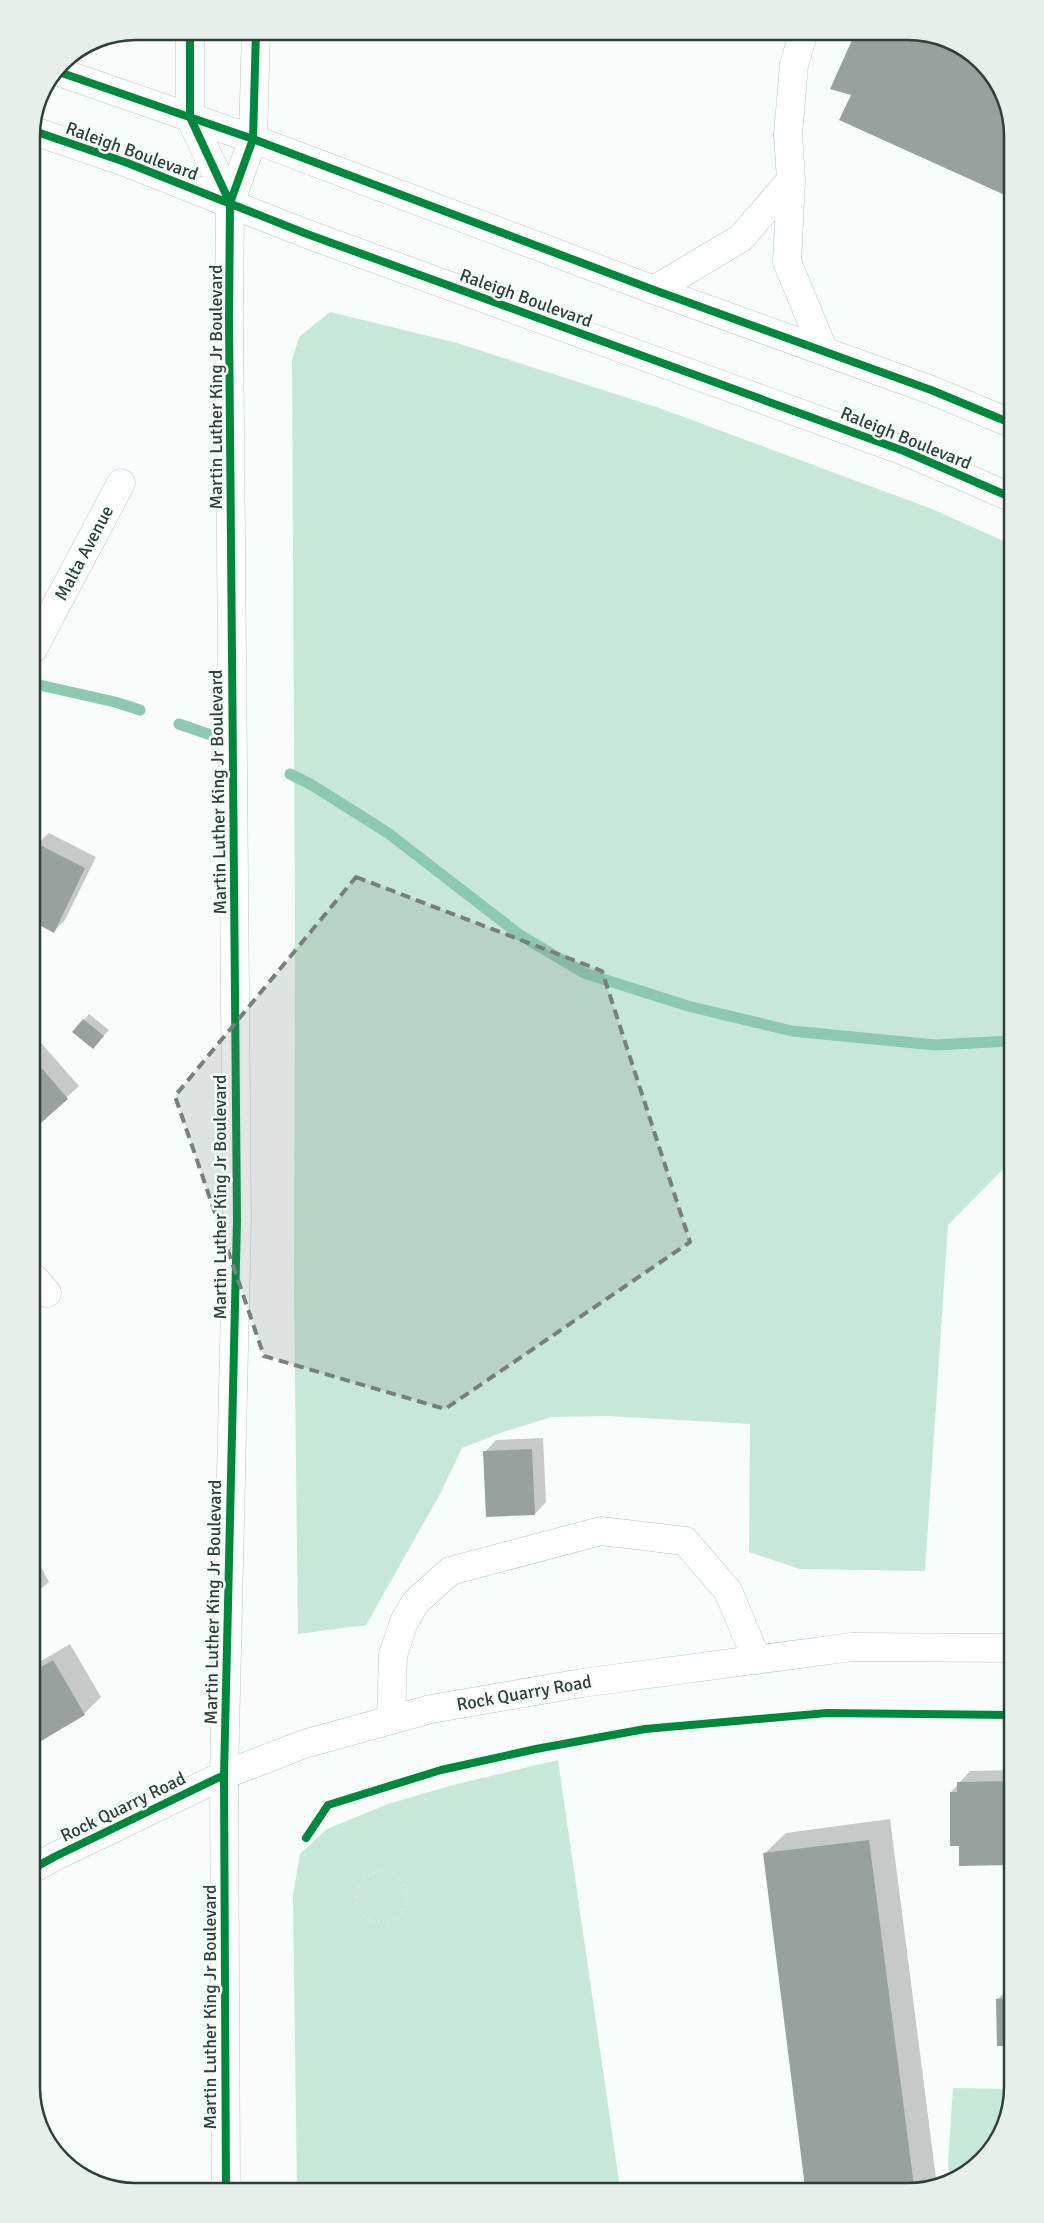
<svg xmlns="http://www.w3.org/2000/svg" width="1044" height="2223" viewBox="0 0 1044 2223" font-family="Signika,sans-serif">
  <rect width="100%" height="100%" fill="#f8fcfa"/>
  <path fill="#c7e8d9" d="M330,312L457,343L662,409L932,509L1008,543L1010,1162L948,1225L925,1571L800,1569L749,1552L750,1424L608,1416L552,1417L503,1432L462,1448L440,1494L366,1625L298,1634L294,1295L295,910L292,360L299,337Z
    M558,1760L620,2188L297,2190L293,1895L300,1854L327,1829L388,1804L453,1785Z
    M953,2088L1012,2089L991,2150L950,2180L948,2164Z"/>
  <path fill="#0003" d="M915,31L971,53L1007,102V195L841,120L853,95Z
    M49,833L96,857L65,920L54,931L34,921L33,852L37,844Z
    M89,1014L109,1030L98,1042L74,1032Z
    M34,1035L79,1086L34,1127Z
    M543,1438L546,1502L535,1514L485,1452L496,1440Z
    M35,1555L49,1582L35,1594Z
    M70,1644L101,1697L84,1714L36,1743V1664Z
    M1012,1770V1864L960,1865V1845L951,1792L970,1771Z
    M890,1819L937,2186L807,2187L764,1854L786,1833Z
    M1012,1993L1013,2045L997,1999L1003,1994Z
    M37,2116L55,2146L37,2121Z"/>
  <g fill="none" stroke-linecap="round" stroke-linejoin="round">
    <path stroke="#8dc8b0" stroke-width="11" d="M35,684L115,702L140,710
      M179,724L208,734
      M290,774L312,785L388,833L520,935L584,973L688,1006L792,1031L935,1045L1010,1041"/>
  </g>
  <path fill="#99a19e" d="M856,31H915L971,53L1007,102V196L839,120L851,95L830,89Z
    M36,843L85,868L54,933L34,922L33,849Z
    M83,1019L104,1036L93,1049L72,1032Z
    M34,1059L68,1099L34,1129Z
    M532,1449L535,1515L486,1517L483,1451Z
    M53,1660L85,1715L36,1744V1670Z
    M1012,1781V1865L959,1866V1846H950V1792H957V1782Z
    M869,1840L914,2186L805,2187L763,1853Z
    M1012,1998L1013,2046H997L996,1999Z"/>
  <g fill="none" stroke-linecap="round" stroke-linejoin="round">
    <defs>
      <path id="minor" d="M804,31L794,65L788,134L791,180L787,262L824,351
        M654,290L741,238L791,180
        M33,649L121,483
        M35,1279L47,1293
        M391,1720L393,1655L404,1622L415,1603L450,1571L601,1531L685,1541L728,1591L757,1660"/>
      <path id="major" d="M190,31V117L230,203
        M56,71L253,139L654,290L931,390L1008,422
        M31,130L125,162L307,234L904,451L1008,496
        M36,1867L56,1856L224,1775L304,1744L431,1709L582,1683L852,1647L1011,1648
        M226,2191L224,1775L237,1220L229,319L230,203L253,139L256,31"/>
    </defs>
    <use href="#minor" stroke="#bcc4c0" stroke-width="29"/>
    <use href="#major" stroke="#bcc4c0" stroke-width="29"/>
    <path stroke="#e3e5e4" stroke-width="3" stroke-dasharray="1 4" stroke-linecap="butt" d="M357 1897a25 25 0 1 1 50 0a25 25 0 1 1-50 0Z"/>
    <use href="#minor" stroke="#fefffe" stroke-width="28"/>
    <use href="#major" stroke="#fefffe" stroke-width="28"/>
    <defs>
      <path id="cycleway" d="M190,31V117L230,203
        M56,71L253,139L654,290L931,390L1008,422
        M31,130L125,162L307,234L904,451L1008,496
        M306,1838L328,1805L441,1770L536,1749L645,1729L827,1713L1012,1715
        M36,1867L56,1856L224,1775
        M226,2191L224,1775L237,1220L229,319L230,203L253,139L256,31"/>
    </defs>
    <use href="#cycleway" stroke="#f6fefa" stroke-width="11"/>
    <use href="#cycleway" stroke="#00873e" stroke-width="8"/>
  </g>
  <path fill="#76817c" fill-opacity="0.2" stroke="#76817c" stroke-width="4" stroke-dasharray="10 6" stroke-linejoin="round" d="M356,877L602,971L690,1242L445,1409L264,1356L175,1096Z"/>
  <g text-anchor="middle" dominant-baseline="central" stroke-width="5" stroke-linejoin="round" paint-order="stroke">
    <g font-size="18" fill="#303f38" stroke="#f6fefa">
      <text transform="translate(132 151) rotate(20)">Raleigh Boulevard</text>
      <text transform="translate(526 298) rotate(20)">Raleigh Boulevard</text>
      <text transform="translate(216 387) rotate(-90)">Martin Luther King Jr Boulevard</text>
      <text transform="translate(906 438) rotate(22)">Raleigh Boulevard</text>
      <text transform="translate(84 553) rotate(-62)">Malta Avenue</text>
      <text transform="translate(218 792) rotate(-91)">Martin Luther King Jr Boulevard</text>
      <text transform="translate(220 1197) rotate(-90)">Martin Luther King Jr Boulevard</text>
      <text transform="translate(213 1602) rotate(-89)">Martin Luther King Jr Boulevard</text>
      <text transform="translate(524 1693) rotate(-10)">Rock Quarry Road</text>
      <text transform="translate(123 1807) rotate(-26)">Rock Quarry Road</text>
      <text transform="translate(210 2007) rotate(-90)">Martin Luther King Jr Boulevard</text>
    </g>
  </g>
  <path d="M0 0H1044V2223H0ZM136 40H908A96 96 0 0 1 1004 136V2087A96 96 0 0 1 908 2183H136A96 96 0 0 1 40 2087V136A96 96 0 0 1 136 40Z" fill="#e6efea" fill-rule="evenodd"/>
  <path fill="none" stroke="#303f38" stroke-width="2.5" d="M136 40H908A96 96 0 0 1 1004 136V2087A96 96 0 0 1 908 2183H136A96 96 0 0 1 40 2087V136A96 96 0 0 1 136 40Z"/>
</svg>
